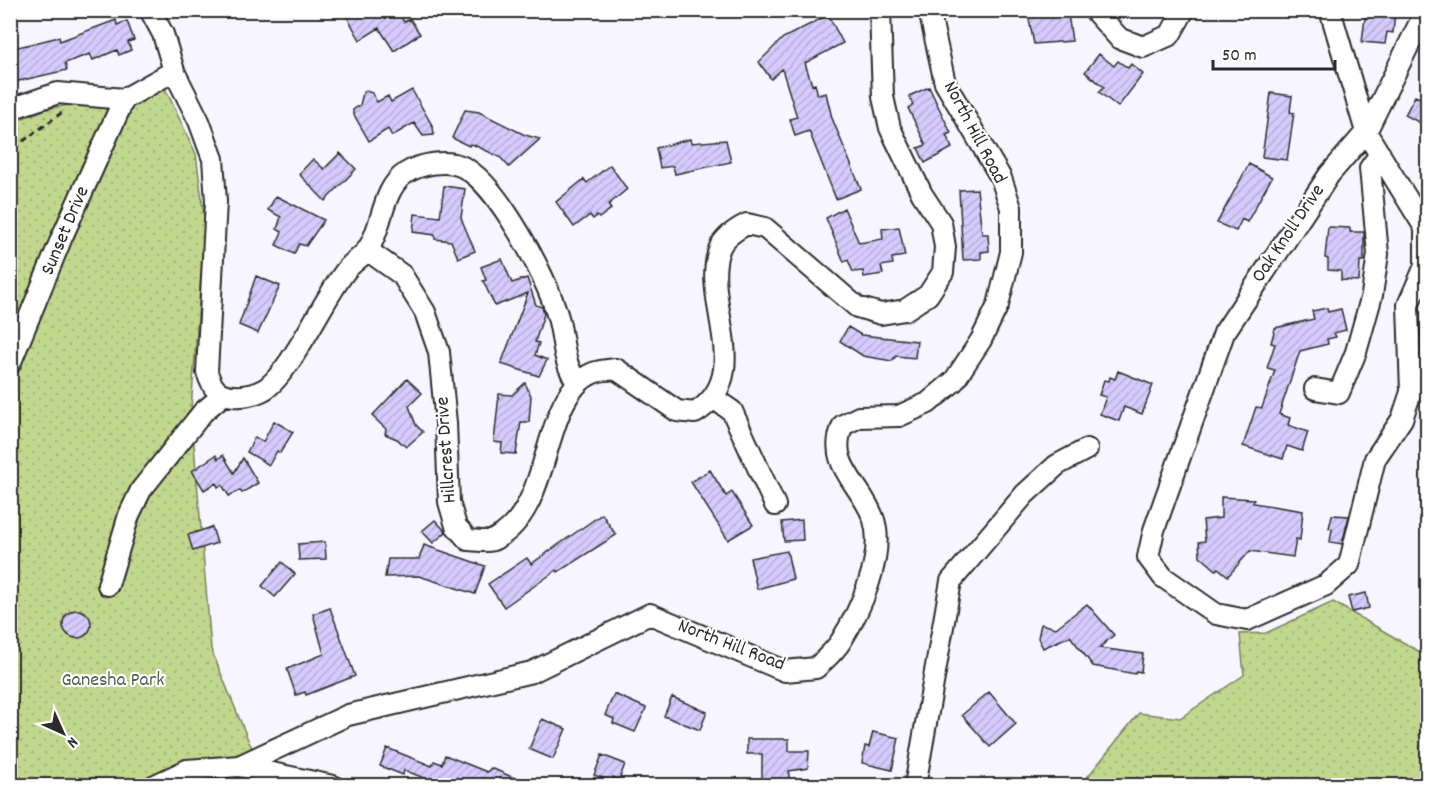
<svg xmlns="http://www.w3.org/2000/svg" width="1438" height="796" viewBox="0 0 1438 796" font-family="Dekko,sans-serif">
  <defs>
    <pattern id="park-dots" width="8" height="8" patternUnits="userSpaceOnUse" patternTransform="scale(1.5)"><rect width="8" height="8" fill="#c1d78d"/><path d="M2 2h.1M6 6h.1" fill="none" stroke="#a6b97a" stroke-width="1.8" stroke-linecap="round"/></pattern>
    <pattern id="building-hatch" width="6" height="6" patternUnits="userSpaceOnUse" patternTransform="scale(1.5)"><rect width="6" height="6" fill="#d5cbfd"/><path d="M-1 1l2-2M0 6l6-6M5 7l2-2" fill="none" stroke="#b7aed9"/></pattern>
  </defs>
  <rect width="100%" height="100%" fill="#f7f5ff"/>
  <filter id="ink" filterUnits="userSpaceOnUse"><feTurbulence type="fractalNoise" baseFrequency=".0167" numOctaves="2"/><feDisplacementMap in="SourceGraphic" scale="12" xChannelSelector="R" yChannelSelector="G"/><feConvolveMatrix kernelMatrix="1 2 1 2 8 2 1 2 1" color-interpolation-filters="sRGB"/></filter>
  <g filter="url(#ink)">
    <path fill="url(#park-dots)" stroke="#76815c" stroke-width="1.5" d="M165,88L196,154L205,223L191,409L211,649L249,742L272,785L11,786V123L46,109Z
      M1333,602L1427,656V785H1081L1139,713L1180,718L1244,675L1240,634L1266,633Z"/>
    <path fill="url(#building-hatch)" stroke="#2b2b2b" stroke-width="1.5" d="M354,10H397L404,22L410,19L420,34L394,51L379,28L360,40L346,15Z
      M1027,10H1055L1056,15L1068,14L1072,41L1034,44Z
      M1366,10H1395L1393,33L1387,32L1385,44L1362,42Z
      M828,15L843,43L805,63L812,85L815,84L818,95L826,93L832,118L861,189L836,199L809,131L795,136L790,119L797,117L782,69L771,79L759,62L783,38Z
      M116,20L117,25L127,21L134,40L128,42L131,50L119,55L117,50L93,60L90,54L65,63L67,70L10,83V49L59,37L60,41Z
      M1099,54L1114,66L1118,61L1128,68L1131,64L1143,74L1118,107L1099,92L1104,87L1085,72Z
      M929,87L951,133L946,135L952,148L925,163L918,148L926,145L908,108L913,105L909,96Z
      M412,90L433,127L434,135L423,136L414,123L392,136L388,129L369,141L353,113V110L360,105L363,93L366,91L372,93L377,102L388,96L391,102Z
      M1271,93L1292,96L1290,112L1294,113L1287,160L1262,157Z
      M1415,96L1428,102V127L1405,115Z
      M465,110L479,112L525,135L540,139L509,167L500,157L474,145L470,144L469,146L452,138Z
      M690,139L691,143L726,140L731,162L675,174L673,166L660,168L656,148Z
      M340,153L356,169L325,201L299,174L313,159L324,169Z
      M1249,164L1272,177L1247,222L1242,219L1236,231L1217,223Z
      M610,165L627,189L608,205L611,209L599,218L597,216L593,219L590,215L574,227L556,202L584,179L587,183Z
      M444,186L465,189L461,218L475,251L458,258L451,241L435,239V235L413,232L415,214L440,217Z
      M977,189L982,234H988L989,251L981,252V259L963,260L959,190Z
      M276,196L324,220L306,246L299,244L294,254L276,245L282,232L277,229L281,217L268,210Z
      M844,208L859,243L883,239L882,229L899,227L905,256L892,258L893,264L881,266L883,274L864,277L863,271L853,272L848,260L844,262L826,218Z
      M1328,227L1350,228V232H1364V261H1360L1359,281L1341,280V271L1328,270V259L1325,258Z
      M502,259L512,283L527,278L536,305L542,307L544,314L535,342L539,343L535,355L547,360L539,376L501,364L528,293L495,306L483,281L486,280L481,267Z
      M256,276L280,286L258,333L239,325Z
      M1327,308L1328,312L1341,309L1346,330L1334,333L1336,337L1327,339L1328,344L1300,351L1279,414L1290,418L1288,425L1308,432L1302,451L1287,446L1283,459L1243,446L1256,407L1262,408L1275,370L1267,368L1275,344L1271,343L1275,328L1314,319L1312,311Z
      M848,327L861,335L917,341L915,358L896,356L892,361L863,356L840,341Z
      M1118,371L1153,385L1142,414L1124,407L1119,421L1100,414L1106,397L1099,395L1104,380L1109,381L1110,377L1115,379Z
      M407,379L422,393L409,406L416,425L423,432L406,447L397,439L385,434L386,429L372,416Z
      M525,383L531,396L529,422H521L516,454L501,453L502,443L494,442L499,394L512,395Z
      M274,421L293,432L280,453L277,451L269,465L247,452L255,437L263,442Z
      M216,455L218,459L223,455L234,473L243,458L258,483L242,493L240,490L229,496L222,485L218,487L216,483L204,490L192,471Z
      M710,470L726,496L732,492L753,525L728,540L691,482Z
      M1221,497L1254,499L1253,503L1303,511L1300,540L1296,539L1293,557L1250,551L1228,576L1218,568L1216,570L1200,556L1199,542L1205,541L1203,520L1221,518Z
      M602,514L616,535L558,572L557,570L504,607L488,584L527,558L531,564Z
      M1332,515L1349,516L1342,544L1330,542L1332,529L1329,528Z
      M435,520L446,532L433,543L422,531Z
      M802,520L803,540L784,541L782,522Z
      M212,527L217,543L193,551L188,535Z
      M325,542L326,559L299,560L298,544Z
      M424,545L485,566L475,594L419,576L385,577L388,559H419Z
      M787,551L793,579L757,589L750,558Z
      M282,562L295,574L275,597L262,586Z
      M1366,593L1369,608L1352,612L1348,597Z
      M1087,604L1114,635L1099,648L1143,654L1141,672L1136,671L1135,674L1093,666L1070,636L1043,648L1038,638L1041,624L1056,628Z
      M330,608L355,676L306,695L305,692L296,695L287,669L324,654L313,614Z
      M63 624a14 14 0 1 1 28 0a14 14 0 1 1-28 0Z
      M989,692L1016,724L990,747L962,715Z
      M614,694L646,708L635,732L613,723L614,719L605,715Z
      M672,697L707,712L700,730L664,716Z
      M542,719L566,729L553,759L529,749Z
      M873,732L899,738L892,770L862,763L865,746L869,747Z
      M747,739H789V751H809L808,768L789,771V786H762V754H747Z
      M387,748L432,766L434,761L442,764L445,755L487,772L491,768L533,786H433L434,782L404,770L403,775L380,766Z
      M602,755L625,764L619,780L613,777L611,781L594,775Z"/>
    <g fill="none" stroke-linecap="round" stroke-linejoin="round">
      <defs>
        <path id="minor" d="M150,10L163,34L174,71L199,121L213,159L216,201L207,372C212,388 217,395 234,396C245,397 256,394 265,389C292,371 324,297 347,269C353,262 362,257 367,250C383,229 381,189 406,173C420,164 447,159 463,167C498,184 546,276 557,314C565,339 561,361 578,383
          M1094,10L1119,38L1143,47L1170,35L1184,10
          M1330,10L1366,132
          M10,109L58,93L124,99L174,71
          M1366,132L1425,228V266L1408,305L1411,392L1402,419L1375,459L1349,565L1326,585L1247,620L1216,614L1163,577L1148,557L1154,530L1224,333L1329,175Z
          M1366,132L1426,10
          M367,250L402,275L425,312L439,352L446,423L449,502L456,526L468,540C475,540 489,543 495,539C555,509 539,396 593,373C600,370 609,370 616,369L677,411L695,413C755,376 703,305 718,253C721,239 735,230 747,224L765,228L857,307L881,314L905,310L928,295L943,272L945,247L941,223L922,194L890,128L883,97L880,10
          M10,364L62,237L124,99
          M1315,389L1339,393L1356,352L1372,295L1378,254L1370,168L1380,154
          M713,398L732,411L775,505
          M108,585L129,515L141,490L203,412L223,395
          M239,766L348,715L532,672L650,614L785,671L816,668C824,660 835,651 841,641C860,611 885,556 874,520C863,485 825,465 843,425L859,417L899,416L928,403L954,381L981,340L998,305L1011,252V208L1001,178L945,83L929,10
          M153,786L187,770L239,766L333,786
          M915,786L951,581L1025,494L1057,465L1087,449"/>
      </defs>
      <use href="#minor" stroke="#2b2b2b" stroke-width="24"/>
      <path stroke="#2b2b2b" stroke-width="3" stroke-dasharray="6 4.5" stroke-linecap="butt" d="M10,157L14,148L64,111"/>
      <use href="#minor" stroke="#fff" stroke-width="20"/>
    </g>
  </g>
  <g text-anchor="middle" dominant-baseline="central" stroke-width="4.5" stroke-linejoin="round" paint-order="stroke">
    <g font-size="20" fill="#2b2b2b" stroke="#fff">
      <text transform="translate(974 133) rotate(62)">North Hill Road</text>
      <text transform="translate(66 231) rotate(-67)">Sunset Drive</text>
      <text transform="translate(1289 234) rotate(-56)">Oak Knoll Drive</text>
      <text transform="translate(447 450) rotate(-94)">Hillcrest Drive</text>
      <text transform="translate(731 646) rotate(21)">North Hill Road</text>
    </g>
    <g font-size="20" fill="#585f48" stroke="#fff">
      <text x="113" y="681">Ganesha Park</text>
    </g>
  </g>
  <rect width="1438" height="796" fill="none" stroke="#fff" stroke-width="36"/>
  <rect x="18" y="18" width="1402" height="760" fill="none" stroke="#2b2b2b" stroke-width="2" filter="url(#ink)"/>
  <g transform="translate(63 733) rotate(135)" stroke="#ffffff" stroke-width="4.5" paint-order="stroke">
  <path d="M0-4.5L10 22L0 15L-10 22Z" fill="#2b2b2b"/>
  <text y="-9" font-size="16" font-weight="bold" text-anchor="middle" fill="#2b2b2b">N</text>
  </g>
  <path d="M1213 60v9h122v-9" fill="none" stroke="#2b2b2b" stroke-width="3"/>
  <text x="1222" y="60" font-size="18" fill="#2b2b2b" stroke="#ffffff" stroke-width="4.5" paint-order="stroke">50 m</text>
</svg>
